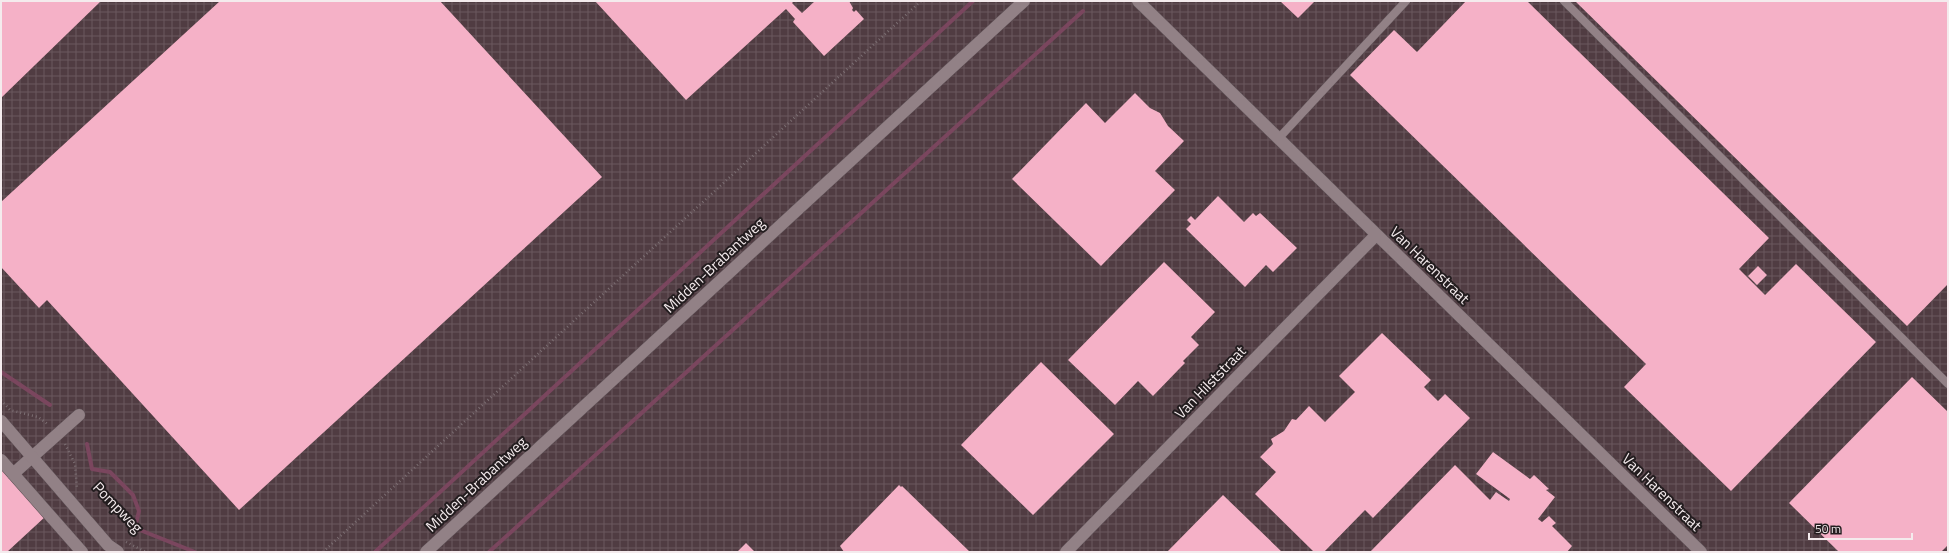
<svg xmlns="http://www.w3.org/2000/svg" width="1949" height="553" viewBox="0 0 1949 553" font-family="'Titillium Web',sans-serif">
  <defs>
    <pattern id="industrial-grid" width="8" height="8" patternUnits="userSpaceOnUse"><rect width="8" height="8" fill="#503c42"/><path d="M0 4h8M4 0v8" fill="none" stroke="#6a585e"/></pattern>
  </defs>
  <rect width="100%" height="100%" fill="#413337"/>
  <path fill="url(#industrial-grid)" d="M1,1H1948V552H1Z"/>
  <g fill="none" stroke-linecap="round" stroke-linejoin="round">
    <path stroke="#7a465e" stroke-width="4" d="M1,372L50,405
      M87,444L92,469L110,472L133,495L139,511L135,528L195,552
      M375,552L973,1
      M489,552L1083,11"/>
  </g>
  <path fill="#f5b1c7" d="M1,1H101L1,98Z
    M220,1H440L602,177L239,510L47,300L39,308L1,267V202Z
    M595,1H794L792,3L802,13L815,1H849L853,8L852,10L854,12L856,10L864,19L824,56L793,22L795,19L786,9L686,100Z
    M1280,1H1315L1298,18Z
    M1466,1H1527L1769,238L1739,269L1765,295L1796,264L1876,342L1731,491L1624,387L1646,364L1350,75L1394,30L1417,52Z
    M1575,1H1948V284L1907,326Z
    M1135,93L1150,108L1160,113L1168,126L1184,141L1155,171L1175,190L1101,266L1012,179L1086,103L1105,123Z
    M1218,196L1244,222L1253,213L1256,216L1260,213L1297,248L1273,272L1266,265L1245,287L1186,229L1191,224L1187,220L1191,216L1195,220Z
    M1164,262L1215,312L1191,337L1199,345L1183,361L1185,363L1181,367L1153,396L1138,381L1115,405L1068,360Z
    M1758,266L1767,275L1757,285L1748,276Z
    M1382,333L1431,380L1424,387L1438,401L1445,394L1470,418L1373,518L1365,510L1324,552H1314L1255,494L1276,472L1260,457L1273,444L1271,439L1284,431L1292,419L1296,420L1309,406L1325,422L1355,392L1339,376Z
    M1041,362L1114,434L1033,515L961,445Z
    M1912,377L1948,412V545L1941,552H1839L1789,503Z
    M1493,452L1530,479L1534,475L1549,489L1546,490L1555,497L1538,519L1542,522L1549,516L1556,523L1552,526L1572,546L1567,552H1370L1455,465L1490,500L1496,492L1509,501L1510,499L1476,474Z
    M1,467L46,516L7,552H1Z
    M899,485L901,487L902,486L970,552H844L840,546Z
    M1223,495L1282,552H1167Z
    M746,543L755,552H737Z"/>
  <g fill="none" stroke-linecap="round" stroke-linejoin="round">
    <defs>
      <path id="lane" d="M1564,1L1948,384
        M1278,139L1406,1"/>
      <path id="street" d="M1138,1L1701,552
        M1,460L82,552
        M13,474L79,415
        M1066,552L1376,235"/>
      <path id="secondary" d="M1,421L108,545L118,552
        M426,552L1024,1"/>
    </defs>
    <use href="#lane" stroke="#5d5055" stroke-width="9"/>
    <use href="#street" stroke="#5d5055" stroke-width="13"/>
    <use href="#secondary" stroke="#5d5055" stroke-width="13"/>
    <path stroke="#7c6f73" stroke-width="2.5" stroke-dasharray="1 3" stroke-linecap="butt" d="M1,400L10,410L38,417L49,425
      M65,444L75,464L77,488
      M126,542L146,552
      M323,552L921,1"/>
    <use href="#lane" stroke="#928186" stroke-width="8"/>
    <use href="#street" stroke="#928186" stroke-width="12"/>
    <use href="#secondary" stroke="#928186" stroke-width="12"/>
  </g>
  <g text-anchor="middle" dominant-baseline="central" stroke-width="4" stroke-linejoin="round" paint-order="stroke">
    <g font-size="15" fill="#f4ebed" stroke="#231d1f">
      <text transform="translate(714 265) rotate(-43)">Midden-Brabantweg</text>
      <text transform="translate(1430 265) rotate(44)">Van Harenstraat</text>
      <text transform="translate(1210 382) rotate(-46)">Van Hilststraat</text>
      <text transform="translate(476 484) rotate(-43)">Midden-Brabantweg</text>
      <text transform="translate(1662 492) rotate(44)">Van Harenstraat</text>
      <text transform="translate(118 507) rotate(46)">Pompweg</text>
    </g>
  </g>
  <rect width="1949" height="553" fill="none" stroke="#f4ebed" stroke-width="4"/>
  <path d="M1809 533v6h103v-6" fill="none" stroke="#f4ebed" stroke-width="2"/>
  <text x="1815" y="533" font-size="12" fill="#f4ebed" stroke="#231d1f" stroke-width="3" paint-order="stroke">50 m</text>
</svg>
